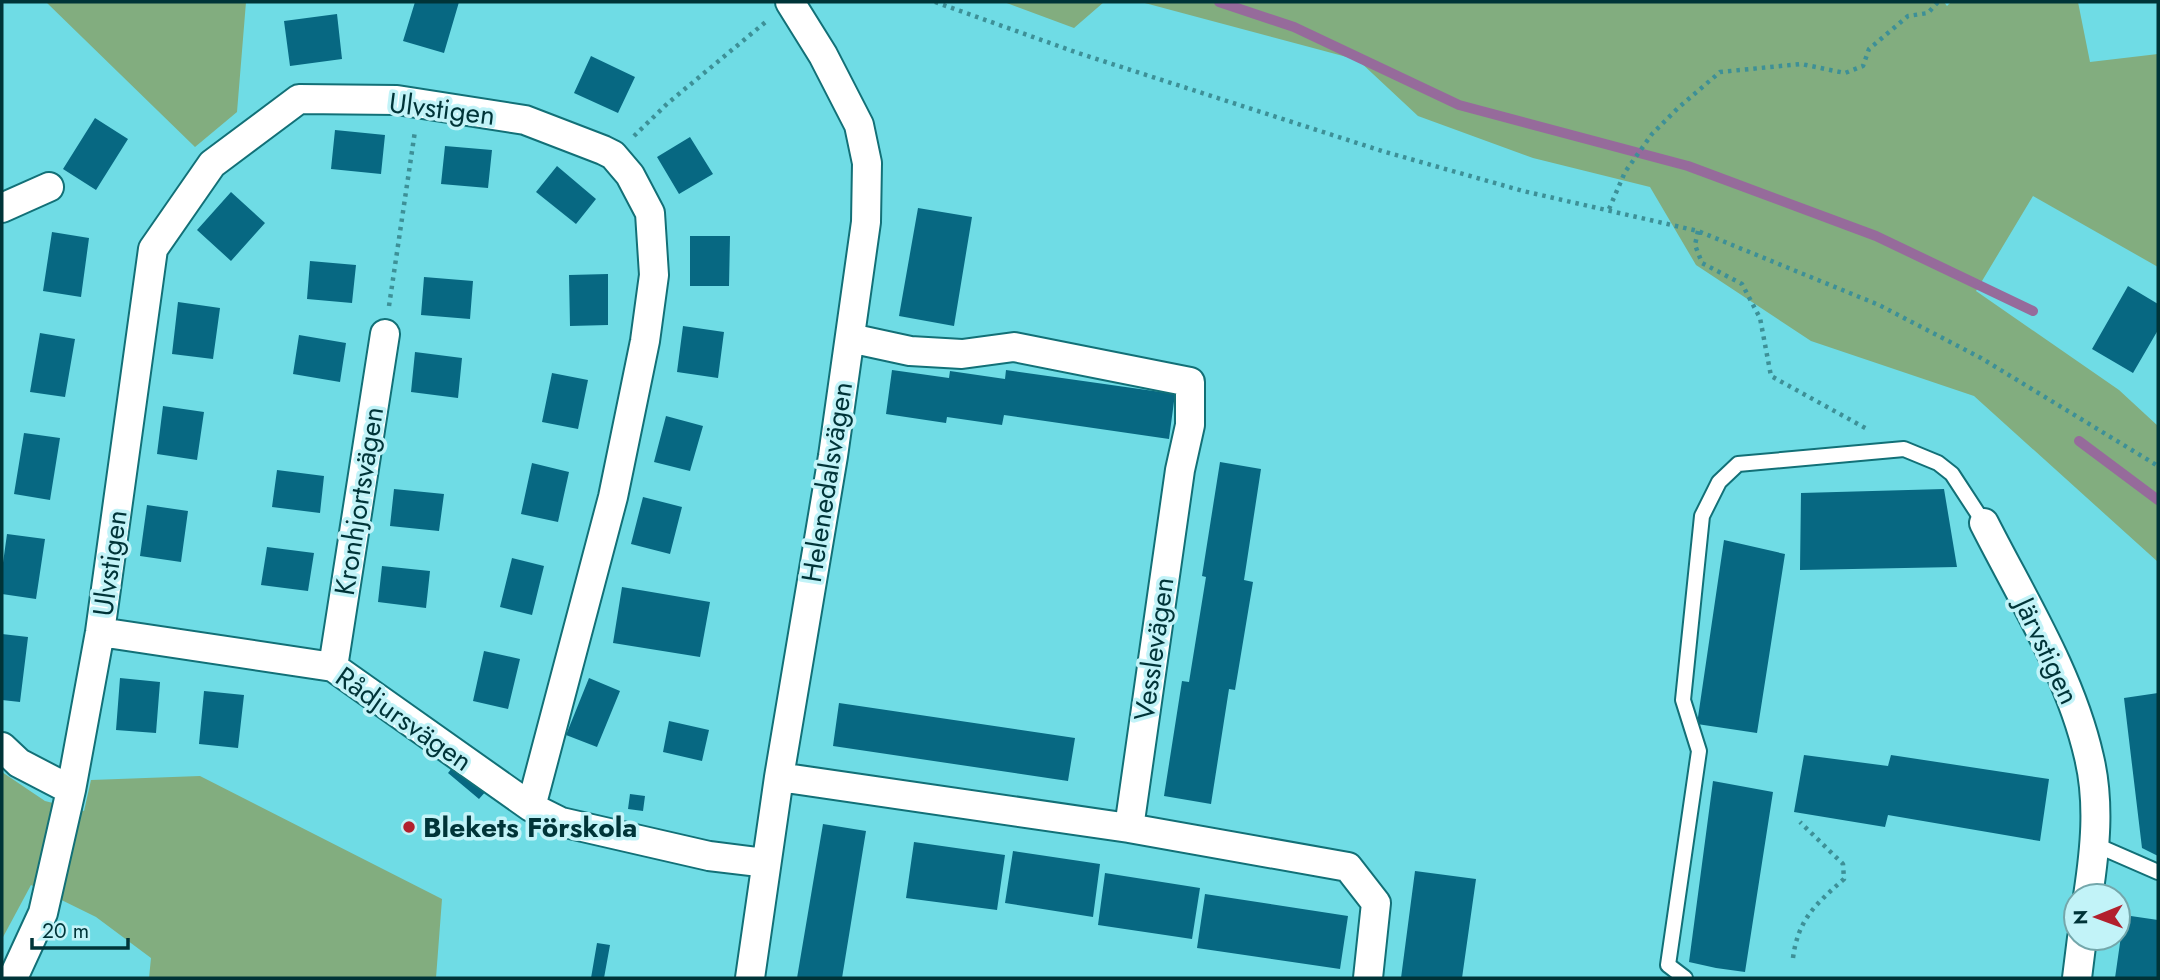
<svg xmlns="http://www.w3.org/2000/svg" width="2160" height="980" viewBox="0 0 2160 980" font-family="Jost,sans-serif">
  <rect width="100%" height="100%" fill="#6fdce5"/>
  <path fill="#82ad7f" d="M46,2H246L237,112L195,147Z
    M1004,2H1104L1074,28Z
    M1141,2H1944L1947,6L1951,2H2078L2090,62L2158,54V267L2033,196L1976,291L2119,390L2158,426V562L1974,396L1811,341L1696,265L1650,187L1533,158L1418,116L1358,60Z
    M2,772L45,801L84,811L91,780L200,776L442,899L436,978H149L151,958L96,917L31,885L2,939Z"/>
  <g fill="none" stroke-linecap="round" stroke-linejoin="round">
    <path stroke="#966b9b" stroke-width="10" d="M1219,2L1294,27L1459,105L1688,166L1876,236L2033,311
      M2079,441L2158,500"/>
  </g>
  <path fill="#076882" d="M415,2H459L444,53L403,41Z
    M337,14L342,59L290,66L284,21Z
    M591,56L635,77L618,113L574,93Z
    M95,118L128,139L96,190L63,169Z
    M335,130L385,135L381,174L331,169Z
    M690,137L713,174L679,194L657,157Z
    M445,146L492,150L488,188L441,184Z
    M557,166L596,199L576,224L536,192Z
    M231,192L265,223L231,261L197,230Z
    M918,208L972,217L954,326L899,316Z
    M52,232L89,238L81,297L43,291Z
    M690,236H730L729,286H690Z
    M310,261L356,265L352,303L307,299Z
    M608,274V325L570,326L569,275Z
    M424,277L473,281L470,319L421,315Z
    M2128,286L2158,304V330L2133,373L2092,349Z
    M178,302L220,308L213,359L172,354Z
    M683,326L724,332L718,378L677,372Z
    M40,333L75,339L65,397L30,392Z
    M299,335L346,343L340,382L293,374Z
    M415,352L462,358L458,398L411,392Z
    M892,370L949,378L950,371L1005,379L1006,370L1175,394L1169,439L1004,415L1002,425L947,417L946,423L886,414Z
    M552,373L588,380L578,429L542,422Z
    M163,406L204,412L197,460L157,454Z
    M666,416L703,426L690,471L654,462Z
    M24,433L60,438L50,500L14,494Z
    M1220,462L1261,469L1244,580L1253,582L1235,690L1229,689L1211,804L1164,796L1182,681L1189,682L1206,577L1202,576Z
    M532,463L569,472L558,522L521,514Z
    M277,470L324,476L320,513L272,507Z
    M394,489L444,494L439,531L390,526Z
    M1944,489L1957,567L1800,570L1801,493Z
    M643,497L682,507L670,554L631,544Z
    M147,505L188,511L181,562L140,556Z
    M7,534L45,539L36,599L2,594V570Z
    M1724,540L1785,554L1757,733L1697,724Z
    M267,547L314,553L308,591L261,585Z
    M512,558L544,566L532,615L500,607Z
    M382,566L430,571L426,608L378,602Z
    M622,587L710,602L700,657L613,643Z
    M2,634L28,637L20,702L2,700Z
    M484,651L520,659L508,709L473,701Z
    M120,678L160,682L156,733L116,730Z
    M589,678L620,691L597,747L566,735Z
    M204,691L244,695L238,748L199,744Z
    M2158,693V856L2142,848L2124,698Z
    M839,703L1075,738L1068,781L833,746Z
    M669,721L709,730L702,761L663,752Z
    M1804,755L1888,766L1891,755L2049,779L2040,841L1888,815L1885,827L1794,812Z
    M456,763L487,790L479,799L448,773Z
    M1713,781L1773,792L1745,972L1716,968L1689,962Z
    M630,794L645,796L643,811L628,809Z
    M823,824L866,831L842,978H797Z
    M914,842L1005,855L997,910L906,898Z
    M1013,851L1100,864L1093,917L1005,903Z
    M1415,871L1476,879L1462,978H1401Z
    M1105,873L1200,888L1192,939L1098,925Z
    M1205,894L1348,916L1340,969L1197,948Z
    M2124,915L2158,920V978H2115Z
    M597,943L610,945L604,978H591Z"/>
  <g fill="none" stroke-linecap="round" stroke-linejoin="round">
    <defs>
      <path id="service" d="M2096,845L2158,872
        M1685,978L1668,965L1699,751L1683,700L1702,516L1719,482L1738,464L1904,449L1938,463L1952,474L1984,523"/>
      <path id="minor" d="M2,208L49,187
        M850,338L910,351L962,354L1014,347L1190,382V425L1180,470L1129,828
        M1984,523C2022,598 2070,674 2089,757C2100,803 2095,850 2088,896
        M100,632L333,667L531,807
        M333,667L385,334
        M2,747L19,763L71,790
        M779,777L1129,828L1348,867L1376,903L1368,978
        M13,978L43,913L71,790L100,632L153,249L212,164L299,99L397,100L525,120L603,150L613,155L630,175L650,213L654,275L645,341L613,497L531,807L561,822L709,856L766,863
        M750,978L779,777L833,456L866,222L867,163L859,125L823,55L790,2
        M2077,978L2082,938"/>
    </defs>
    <use href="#service" stroke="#127077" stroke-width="18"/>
    <use href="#minor" stroke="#127077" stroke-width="32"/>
    <path stroke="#3d9097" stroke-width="4.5" stroke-dasharray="3.5 5" stroke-linecap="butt" d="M935,2L1078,53L1382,151L1523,191L1698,231L1879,305L1981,358L2158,466
      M634,136L668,103L768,20
      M1609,209L1625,172L1652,134L1678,108L1720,72L1801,64L1845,73L1863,66L1869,49L1908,16L1928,13L1938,2
      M1698,231L1695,245L1702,263L1742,284L1760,318L1771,376L1867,429
      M389,306L415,131
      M1793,958C1798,919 1816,904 1844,879L1843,864L1800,822"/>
    <use href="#service" stroke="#fff" stroke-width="14"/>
    <use href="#minor" stroke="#fff" stroke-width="28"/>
  </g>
  <circle fill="#b2202d" stroke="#c2f3f8" stroke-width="2.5" cx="409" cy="827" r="7"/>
  <g text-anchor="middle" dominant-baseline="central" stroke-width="7" stroke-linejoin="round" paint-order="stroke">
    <g font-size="28" fill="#003438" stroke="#c2f3f8">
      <text transform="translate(442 109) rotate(7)">Ulvstigen</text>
      <text transform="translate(827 482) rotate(-81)">Helenedalsvägen</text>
      <text transform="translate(359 501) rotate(-81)">Kronhjortsvägen</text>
      <text transform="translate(110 563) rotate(-82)">Ulvstigen</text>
      <text transform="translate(1154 649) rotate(-82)">Vesslevägen</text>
      <text transform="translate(2047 651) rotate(65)">Järvstigen</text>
      <text transform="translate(404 719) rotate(35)">Rådjursvägen</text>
    </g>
    <g font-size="28" font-weight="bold" fill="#003438" stroke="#c2f3f8" text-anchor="start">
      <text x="423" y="827">Blekets Förskola</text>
    </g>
  </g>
  <rect width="2160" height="980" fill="none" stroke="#003438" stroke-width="7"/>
  <g transform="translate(2097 917) rotate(269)"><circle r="33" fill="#c2f3f8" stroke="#74a7ab" stroke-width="2"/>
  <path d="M0-5L12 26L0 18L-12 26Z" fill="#b2202d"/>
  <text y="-10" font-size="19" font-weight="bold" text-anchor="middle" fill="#003438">N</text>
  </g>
  <path d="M32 938v10h96v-10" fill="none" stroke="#003438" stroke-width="3.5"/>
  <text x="42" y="938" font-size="21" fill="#003438" stroke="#c2f3f8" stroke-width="5" paint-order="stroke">20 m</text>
</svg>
